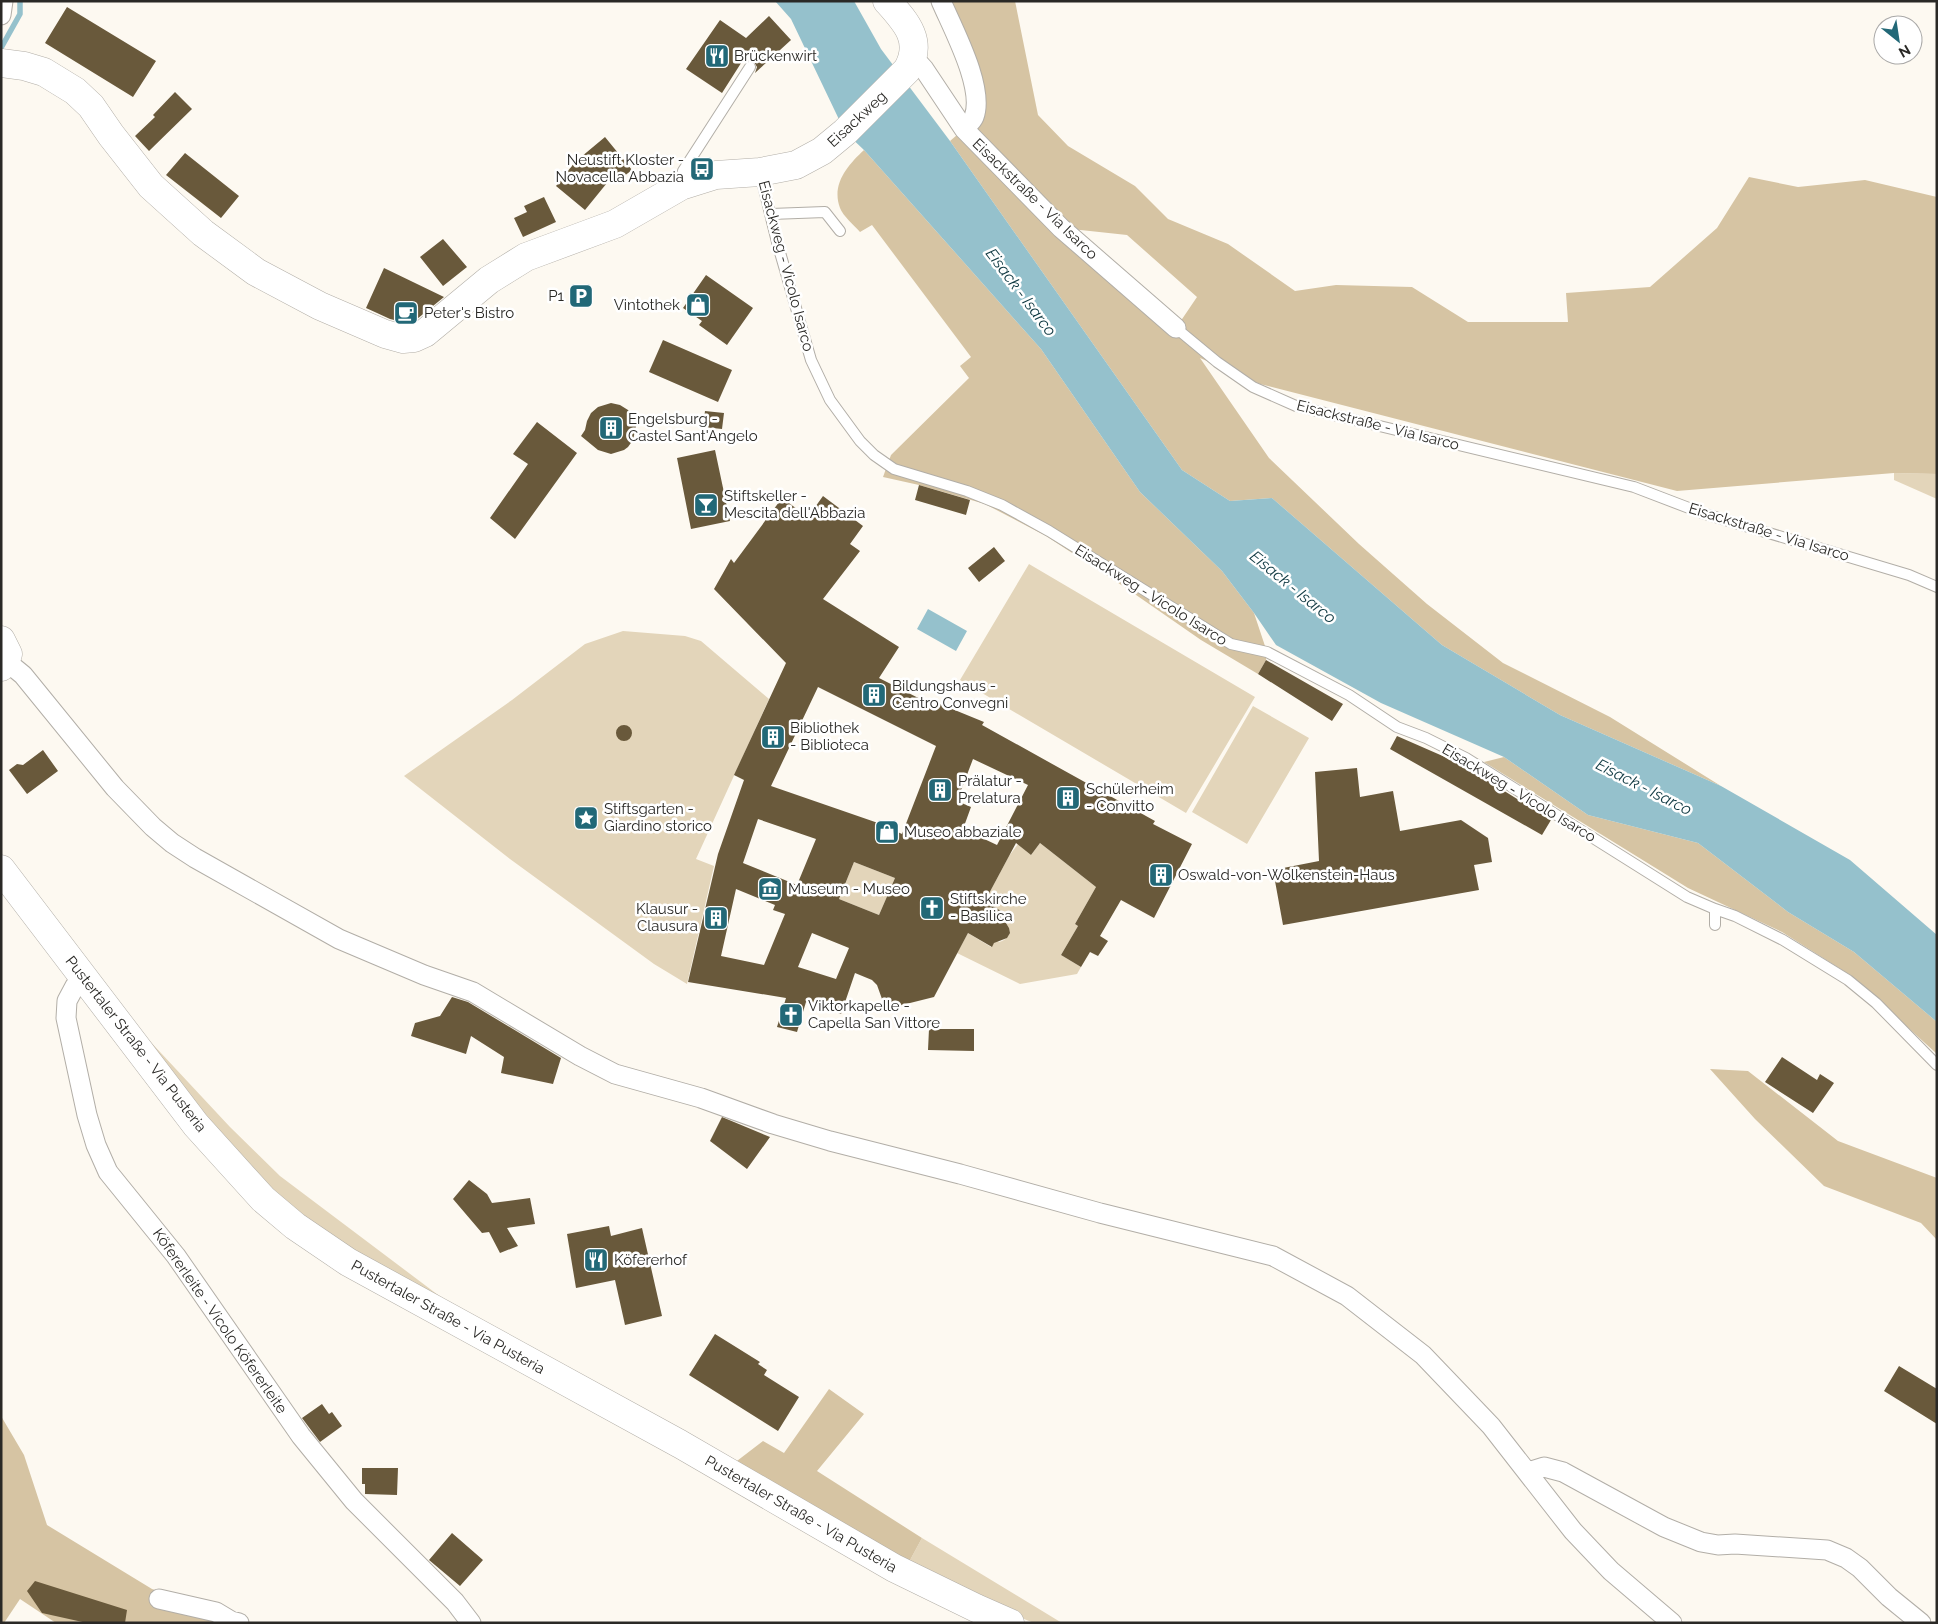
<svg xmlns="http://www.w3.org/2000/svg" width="1938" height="1624" viewBox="0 0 1938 1624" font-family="Raleway,sans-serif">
  <rect width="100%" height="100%" fill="#fdf9f1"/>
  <path fill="#e3d5ba" d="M1894,473L1937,474V499L1894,480Z
    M1029,564L1255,697L1186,813L960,680Z
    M623,631L685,636L701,641L769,699L696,859L714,866L687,984L654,964L510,859L404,776L512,700L585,644Z
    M1253,706L1309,738L1247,844L1192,812Z
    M1040,843L1096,887L1075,924L1078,926L1061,955L1081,967L1077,974L1020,984L957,953L968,933L991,947L996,940L999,942C1010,939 1012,931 1006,923L1009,916L985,901L1009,856L1018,844L1031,855Z
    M854,862L895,878L879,915L839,899Z
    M91,978L230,1127L280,1176L462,1313L327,1236L269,1188L223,1141Z
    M922,1538L1062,1623H1034L979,1601L909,1562Z"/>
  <path fill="#d6c4a3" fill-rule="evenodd" d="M941,1H1015L1038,115L1068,146L1135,186L1168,219L1228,244L1295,291L1336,285L1412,287L1468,322H1568L1566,293L1650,287L1717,228L1749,177L1798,187L1865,180L1937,197V474L1894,473L1677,491L1260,384L1200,358L1269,458L1359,544L1427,604L1503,663L1610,717L1721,786L1560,715L1442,645L1272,498L1230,501L1182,470L950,141L964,129L977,106ZM1062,228L1127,235L1197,297L1176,328Z
    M864,150L1041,349L1140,492L1222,571L1254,613L1267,652L1266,660L1258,674L1201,640L1126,588L1046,536L985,504L919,485L883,477L891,455L969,378L960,366L971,357L872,225L860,232C854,225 843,216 840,208C831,184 848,165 864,150Z
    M1504,757L1588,815L1698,843L1788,912L1854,952L1937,1022V1054L1850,975L1782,932L1688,888L1484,762Z
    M1710,1069L1748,1071L1838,1141L1937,1178V1240L1921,1223L1824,1186L1755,1119Z
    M829,1389L864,1414L817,1471L922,1538L909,1562L733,1464L763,1441L784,1453Z
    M1,1416L24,1455L47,1525L152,1589L252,1623H56L20,1599L4,1623H1Z"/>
  <path fill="#95c1cc" d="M775,1H854L881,49L950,141L1182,470L1230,501L1272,498L1442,645L1560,715L1721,786L1850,860L1937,935V1022L1854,952L1788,912L1698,843L1588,815L1504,757L1381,703L1276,645L1254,613L1222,571L1140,492L1041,349L864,150L845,132L791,19Z
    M928,609L967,631L956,651L917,629Z"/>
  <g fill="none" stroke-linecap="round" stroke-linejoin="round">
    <path stroke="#95c1cc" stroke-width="5.5" d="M1,48L20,14V1"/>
  </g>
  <path fill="#69593b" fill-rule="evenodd" d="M67,7L156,61L133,97L45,43Z
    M769,16L791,40L755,73L757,67L754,62L750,60L745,62L743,60L722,93L686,69L720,20L746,38Z
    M175,92L192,109L149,151L135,136L155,117L153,115Z
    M605,137L632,170L615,183L611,178L585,210L556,186L575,162Z
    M185,153L239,196L221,218L166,175Z
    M544,197L556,222L523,237L514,218L527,212L524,206Z
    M443,239L467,267L443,286L420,257Z
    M384,268L444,297L417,319L407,323L390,319L377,313L366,308Z
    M706,275L753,308L727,345L699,325L702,321L683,308Z
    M663,340L732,370L718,402L649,372Z
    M611,403L620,405L628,410L634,417L636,426L633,440L628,447L624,450L611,454L598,450L581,436L585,430L587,421L591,413L598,407Z
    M705,411L724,413L722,429L703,427Z
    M537,422L577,453L515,539L490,518L528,464L513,454Z
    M715,450L730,521L691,529L677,458Z
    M919,485L970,500L966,515L915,500Z
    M823,496L863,526L850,544L860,551L823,599L899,647L879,678L938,708L940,704L984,722L982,725L1155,821L1153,824L1192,844L1154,918L1121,900L1100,936L1108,941L1098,956L1090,952L1081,967L1061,955L1078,926L1075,924L1096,887L1040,843L1031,855L1016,843L985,901L1009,916L1006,923L1009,928L1010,933L1007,938L994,943L992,947L968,933L934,997L898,1006L882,999L877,985L872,980L855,973L841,1014L806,1002L797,1032L777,1027L786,998L688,982L718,854L744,780L734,775L786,663L714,589L731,559L734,563L782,498L808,517ZM818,687L936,746L902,834L878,823L771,786ZM973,759L1028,785L997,845L963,829L971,807L957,801ZM758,819L816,839L797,885L743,863ZM854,862L895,878L879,915L839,899ZM736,889L775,905L773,910L785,914L764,965L721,956ZM812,933L849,948L836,979L798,967Z
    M994,547L1005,561L979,582L968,568Z
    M1266,660L1343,704L1332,721L1258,674Z
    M616 733a8 8 0 1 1 16 0a8 8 0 1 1-16 0Z
    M1397,736L1461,764L1551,820L1542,835L1390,749Z
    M43,750L58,771L27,794L9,770L17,764L23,765Z
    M1357,768L1360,797L1393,791L1400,831L1461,820L1488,838L1492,862L1474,865L1479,890L1283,925L1273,870L1319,861L1315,772Z
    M452,997L468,1002L561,1058L553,1084L501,1073L504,1057L471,1036L466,1054L411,1036L415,1023L440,1016Z
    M929,1029H974V1051L928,1050Z
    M1782,1057L1817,1080L1820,1074L1834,1083L1813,1113L1765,1082Z
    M722,1117L770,1137L747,1169L710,1141Z
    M469,1180L487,1194L492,1203L530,1198L535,1224L507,1228L518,1246L500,1253L489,1232L482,1233L453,1199Z
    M609,1226L611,1236L642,1228L662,1316L625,1325L615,1280L576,1288L567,1234Z
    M715,1334L760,1362L758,1364L767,1370L764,1375L799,1397L778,1431L689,1375Z
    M1899,1366L1937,1389V1424L1884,1391Z
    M322,1404L329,1414L332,1412L342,1426L320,1442L302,1418Z
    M362,1468H398L397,1495L365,1494V1484H362Z
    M452,1533L483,1560L460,1586L429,1560Z
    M35,1581L127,1610L125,1623H87L42,1613L27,1591Z"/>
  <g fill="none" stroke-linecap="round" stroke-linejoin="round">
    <defs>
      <path id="lane" d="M760,173L777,242L811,360L830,400L860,441L874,455L894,469L967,491L1002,505L1049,531L1231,644L1267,652L1349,695L1397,727L1426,738L1466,758L1687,897L1715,909L1735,916L1783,940L1848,980L1876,1003L1937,1065
        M681,185L683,171L750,67
        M771,214L825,212L840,231
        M1176,328L1217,362L1253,387L1296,406L1634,487L1702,513L1909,575L1937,587
        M1715,909V925"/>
      <path id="street" d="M941,1C953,29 985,88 974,117C972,122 967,125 964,129
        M1,15L3,1
        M914,58L924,69L964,129L1061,228L1176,328
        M5,663L12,666L23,675L115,788L153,827L172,843L195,858L339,939L424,975L473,992L580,1056L615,1074L701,1098L773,1124L830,1141L960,1174L1100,1213L1273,1256L1347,1296L1423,1355L1491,1426L1573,1531L1611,1571L1672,1623
        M83,977L75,986L67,1001L66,1018L87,1115L96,1145L108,1172L176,1256L301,1436L354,1501L455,1602L471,1623
        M1528,1472L1544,1467L1563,1472L1664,1527L1701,1542L1718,1545L1735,1544L1827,1550L1846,1558L1860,1568L1889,1597L1921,1623
        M159,1599L216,1612L231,1621L239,1623"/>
      <path id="secondary" d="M1,63L24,66L44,72L75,91L91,106L111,135L151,186L203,233L256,272L320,306L385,334L403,339L414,338L425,333L489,280L526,257L615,224L681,186L716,175L760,172L796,165L822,151L845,132L907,70C924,41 906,22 887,1
        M1,640L8,654L5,663L1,667
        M1,869L196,1125L263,1199L295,1226L348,1262L680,1444L894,1568L976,1608L1010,1623"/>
    </defs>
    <use href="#lane" stroke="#b2aea7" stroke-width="12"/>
    <use href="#street" stroke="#b2aea7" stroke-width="21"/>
    <use href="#secondary" stroke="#b2aea7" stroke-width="29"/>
    <use href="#lane" stroke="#fff" stroke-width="10"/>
    <use href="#street" stroke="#fff" stroke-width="19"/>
    <use href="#secondary" stroke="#fff" stroke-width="28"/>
  </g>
  <defs>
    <symbol id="restaurant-square" viewBox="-11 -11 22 22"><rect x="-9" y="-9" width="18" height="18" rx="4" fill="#226877" stroke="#fff"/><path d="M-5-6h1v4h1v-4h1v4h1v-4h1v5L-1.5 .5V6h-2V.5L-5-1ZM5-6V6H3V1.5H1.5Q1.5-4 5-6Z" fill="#fff"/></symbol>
    <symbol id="bus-square" viewBox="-11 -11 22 22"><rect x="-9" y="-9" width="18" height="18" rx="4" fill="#226877" stroke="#fff"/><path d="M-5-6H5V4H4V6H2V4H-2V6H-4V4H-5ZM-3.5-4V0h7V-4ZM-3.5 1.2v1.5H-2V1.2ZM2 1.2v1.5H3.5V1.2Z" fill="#fff"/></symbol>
    <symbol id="parking-square" viewBox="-11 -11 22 22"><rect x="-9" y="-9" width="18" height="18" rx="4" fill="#226877" stroke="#fff"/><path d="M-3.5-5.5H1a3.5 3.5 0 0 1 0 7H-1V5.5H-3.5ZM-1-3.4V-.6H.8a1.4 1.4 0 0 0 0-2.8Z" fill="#fff"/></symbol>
    <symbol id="shop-square" viewBox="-11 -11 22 22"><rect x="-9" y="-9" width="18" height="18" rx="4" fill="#226877" stroke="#fff"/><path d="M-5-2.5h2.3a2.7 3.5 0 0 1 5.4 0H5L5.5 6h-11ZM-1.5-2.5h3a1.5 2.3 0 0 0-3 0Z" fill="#fff"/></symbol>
    <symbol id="cafe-square" viewBox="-11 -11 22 22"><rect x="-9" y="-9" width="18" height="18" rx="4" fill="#226877" stroke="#fff"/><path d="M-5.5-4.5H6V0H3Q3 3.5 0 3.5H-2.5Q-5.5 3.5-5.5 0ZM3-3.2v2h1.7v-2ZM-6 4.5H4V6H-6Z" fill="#fff"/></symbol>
    <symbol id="building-square" viewBox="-11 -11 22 22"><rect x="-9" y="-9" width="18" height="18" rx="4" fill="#226877" stroke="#fff"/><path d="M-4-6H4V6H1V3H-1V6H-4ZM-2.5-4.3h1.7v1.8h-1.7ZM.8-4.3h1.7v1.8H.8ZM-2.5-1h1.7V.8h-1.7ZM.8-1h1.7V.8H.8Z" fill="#fff"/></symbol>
    <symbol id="bar-square" viewBox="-11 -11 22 22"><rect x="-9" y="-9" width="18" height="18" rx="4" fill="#226877" stroke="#fff"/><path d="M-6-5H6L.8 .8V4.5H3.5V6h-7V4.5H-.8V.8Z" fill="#fff"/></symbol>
    <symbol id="sight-square" viewBox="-11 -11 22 22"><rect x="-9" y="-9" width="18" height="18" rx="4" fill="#226877" stroke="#fff"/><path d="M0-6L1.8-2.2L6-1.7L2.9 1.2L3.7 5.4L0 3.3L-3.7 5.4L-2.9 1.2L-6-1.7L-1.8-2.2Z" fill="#fff"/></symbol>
    <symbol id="museum-square" viewBox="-11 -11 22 22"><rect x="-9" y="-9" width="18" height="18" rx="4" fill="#226877" stroke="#fff"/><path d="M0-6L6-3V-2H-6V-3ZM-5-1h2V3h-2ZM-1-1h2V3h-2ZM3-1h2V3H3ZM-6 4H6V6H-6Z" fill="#fff"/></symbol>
    <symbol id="church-square" viewBox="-11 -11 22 22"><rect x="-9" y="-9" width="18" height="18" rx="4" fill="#226877" stroke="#fff"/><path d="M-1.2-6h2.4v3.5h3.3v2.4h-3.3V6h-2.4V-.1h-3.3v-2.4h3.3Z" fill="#fff"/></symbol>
  </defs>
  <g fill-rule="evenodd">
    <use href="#restaurant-square" x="703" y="42" width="28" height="28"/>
    <use href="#bus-square" x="688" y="155" width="28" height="28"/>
    <use href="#parking-square" x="567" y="282" width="28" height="28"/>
    <use href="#shop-square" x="684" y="291" width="28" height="28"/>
    <use href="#cafe-square" x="392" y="299" width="28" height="28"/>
    <use href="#building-square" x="597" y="414" width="28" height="28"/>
    <use href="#bar-square" x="692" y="491" width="28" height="28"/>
    <use href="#building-square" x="860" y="681" width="28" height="28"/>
    <use href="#building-square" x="759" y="723" width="28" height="28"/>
    <use href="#building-square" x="926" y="776" width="28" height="28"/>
    <use href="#building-square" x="1054" y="784" width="28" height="28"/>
    <use href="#sight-square" x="572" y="804" width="28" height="28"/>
    <use href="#shop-square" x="873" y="818" width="28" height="28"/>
    <use href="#building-square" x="1147" y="861" width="28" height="28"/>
    <use href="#museum-square" x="756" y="875" width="28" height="28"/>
    <use href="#church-square" x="918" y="894" width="28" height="28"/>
    <use href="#building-square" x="702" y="904" width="28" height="28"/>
    <use href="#church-square" x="777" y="1001" width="28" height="28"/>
    <use href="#restaurant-square" x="582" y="1246" width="28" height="28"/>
  </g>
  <g text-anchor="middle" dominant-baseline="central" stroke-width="5" stroke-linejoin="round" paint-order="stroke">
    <g font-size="15" fill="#2a2926" stroke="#fff" text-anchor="start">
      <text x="734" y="56">Brückenwirt</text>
      <text x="684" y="160" text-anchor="end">Neustift Kloster -<tspan x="684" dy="17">Novacella Abbazia</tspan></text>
      <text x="564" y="296" text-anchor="end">P1</text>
      <text x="680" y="305" text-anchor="end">Vintothek</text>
      <text x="424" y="313">Peter's Bistro</text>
      <text x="628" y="419">Engelsburg -<tspan x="628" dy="17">Castel Sant'Angelo</tspan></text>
      <text x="724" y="496">Stiftskeller -<tspan x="724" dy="17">Mescita dell'Abbazia</tspan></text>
      <text x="892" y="686">Bildungshaus -<tspan x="892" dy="17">Centro Convegni</tspan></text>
      <text x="790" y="728">Bibliothek<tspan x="790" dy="17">- Biblioteca</tspan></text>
      <text x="958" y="781">Prälatur -<tspan x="958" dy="17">Prelatura</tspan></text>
      <text x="1086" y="789">Schülerheim<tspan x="1086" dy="17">- Convitto</tspan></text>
      <text x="604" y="809">Stiftsgarten -<tspan x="604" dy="17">Giardino storico</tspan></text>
      <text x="904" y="832">Museo abbaziale</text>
      <text x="1178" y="875">Oswald-von-Wolkenstein-Haus</text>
      <text x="788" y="889">Museum - Museo</text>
      <text x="950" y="899">Stiftskirche<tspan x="950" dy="17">- Basilica</tspan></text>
      <text x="698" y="909" text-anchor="end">Klausur -<tspan x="698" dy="17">Clausura</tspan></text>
      <text x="808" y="1006">Viktorkapelle -<tspan x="808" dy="17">Capella San Vittore</tspan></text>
      <text x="614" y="1260">Köfererhof</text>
    </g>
    <g font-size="15" fill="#2a2926" stroke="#fff">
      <text transform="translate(857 119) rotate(-43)">Eisackweg</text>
      <text transform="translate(1035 199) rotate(44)">Eisackstraße - Via Isarco</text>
      <text transform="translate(786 266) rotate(75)">Eisackweg - Vicolo Isarco</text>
      <text transform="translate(1378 425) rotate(14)">Eisackstraße - Via Isarco</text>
      <text transform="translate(1769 532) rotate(17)">Eisackstraße - Via Isarco</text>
      <text transform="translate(1151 595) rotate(32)">Eisackweg - Vicolo Isarco</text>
      <text transform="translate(1519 793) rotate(31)">Eisackweg - Vicolo Isarco</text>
      <text transform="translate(136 1044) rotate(52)">Pustertaler Straße - Via Pusteria</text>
      <text transform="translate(448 1317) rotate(29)">Pustertaler Straße - Via Pusteria</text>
      <text transform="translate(220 1321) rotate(55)">Köfererleite - Vicolo Köfererleite</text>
      <text transform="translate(801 1514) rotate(30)">Pustertaler Straße - Via Pusteria</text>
    </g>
    <g font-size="16" font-style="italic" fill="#0e3841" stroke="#fff">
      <text transform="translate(1021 292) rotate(53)">Eisack - Isarco</text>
      <text transform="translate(1293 587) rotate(39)">Eisack - Isarco</text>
      <text transform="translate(1644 787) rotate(27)">Eisack - Isarco</text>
    </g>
  </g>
  <rect width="1938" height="1624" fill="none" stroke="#2a2926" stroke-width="5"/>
  <g transform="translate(1898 40) rotate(150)"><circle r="24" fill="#ffffff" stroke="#aaa9a8"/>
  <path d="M0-4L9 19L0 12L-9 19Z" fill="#226877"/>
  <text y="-8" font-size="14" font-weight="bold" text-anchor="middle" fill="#2a2926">N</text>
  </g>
</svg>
